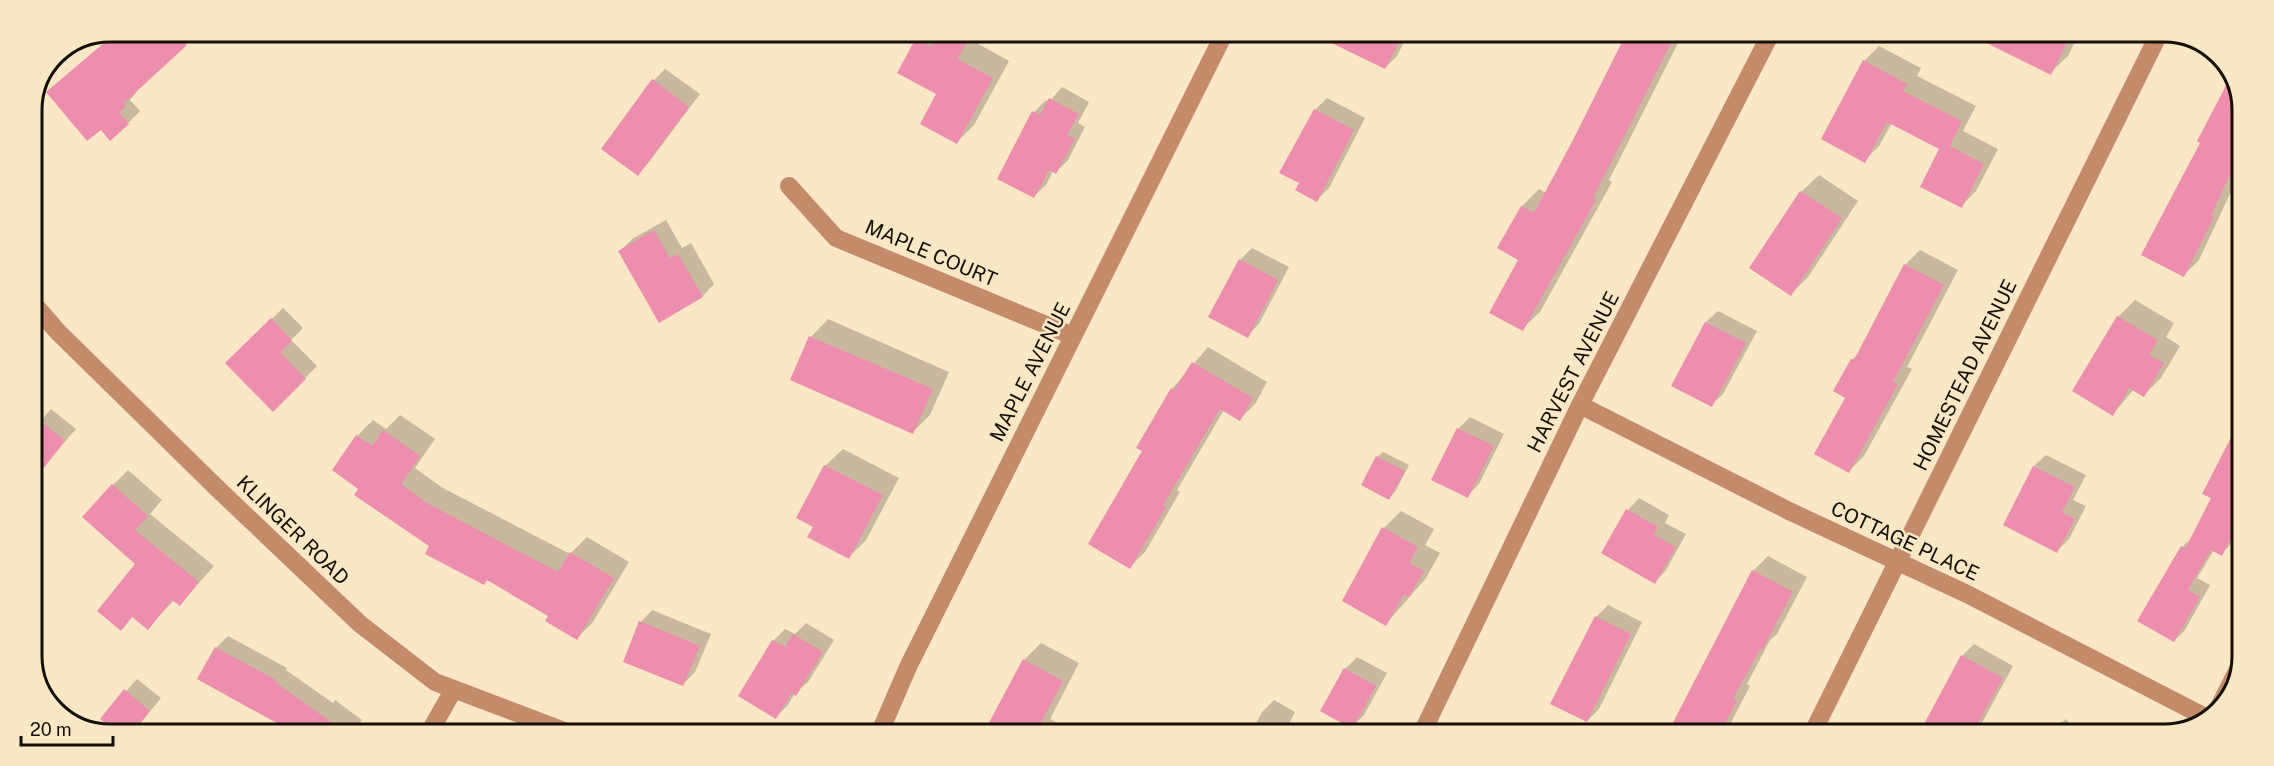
<svg xmlns="http://www.w3.org/2000/svg" width="2274" height="766" viewBox="0 0 2274 766" font-family="'Public Sans',sans-serif">
  <rect width="100%" height="100%" fill="#fae7c5"/>
  <path fill="#0003" d="M113,32H198L135,91L136,93L130,100L140,111L128,123L60,81L111,37L110,35Z
    M763,33H841L837,36L763,43Z
    M923,33H978L973,41L1009,61L974,125L957,142L917,39Z
    M1351,34H1408L1397,56L1385,68L1345,48Z
    M1628,34L1682,35L1609,180L1612,182L1540,312L1522,329L1520,259L1522,206L1539,189L1546,193Z
    M2006,35H2078L2068,56L2050,73Z
    M1879,46L1921,68L1917,76L1976,106L1963,131L1998,149L1976,191L1961,206L1941,148L1892,123L1879,146L1864,161V61Z
    M665,69L700,94L649,162L637,174L654,80Z
    M2232,79L2242,105V168L2199,260L2184,275L2202,142Z
    M1062,87L1089,102L1078,123L1085,127L1068,160L1056,172L1053,171L1046,185L1034,196V112L1046,100L1049,102Z
    M1327,98L1365,118L1329,188L1317,200L1301,183L1315,110Z
    M1819,175L1858,201L1808,277L1791,294L1801,192Z
    M666,220L682,248L691,243L714,284L703,296L620,251L632,239Z
    M1252,248L1289,267L1259,324L1247,336L1240,260Z
    M1920,250L1958,270L1907,367L1912,369L1864,456L1849,471L1847,398L1852,360L1860,351L1905,265Z
    M2135,300L2174,323L2166,337L2180,346L2161,378L2144,395L2134,389L2113,414L2118,317Z
    M283,308L303,328L291,340L317,366L273,410L227,363Z
    M1718,311L1757,331L1723,394L1711,405L1673,385L1706,322Z
    M828,319L949,372L930,415L913,432L792,379L811,337Z
    M1208,347L1267,382L1255,404L1240,419L1224,410L1177,490L1180,492L1145,552L1130,567L1144,451L1172,389Z
    M51,409L76,429L34,477L32,475V431Z
    M400,415L435,439L415,468L443,488L570,554L587,537L629,562L593,622L577,638L550,616L431,545L360,488L334,470L357,436L373,420L386,429Z
    M1470,417L1504,434L1479,484L1467,496L1458,429Z
    M2240,432L2239,529L2232,543L2221,554L2214,550L2197,578L2210,585L2185,630L2174,641L2182,547L2193,537L2213,497L2232,440Z
    M843,449L899,478L866,540L849,557L815,526L825,466Z
    M1383,452L1409,465L1395,492L1389,498L1377,457Z
    M2046,455L2086,475L2073,500L2086,506L2069,539L2057,551L2005,524L2034,466Z
    M128,470L162,500L150,514L214,566L180,604L174,600L148,628L133,616L121,629L137,564L113,485Z
    M1639,498L1669,515L1665,523L1686,534L1666,570L1655,582L1603,552L1628,510Z
    M1401,511L1434,529L1425,545L1440,553L1426,578L1386,624L1384,528Z
    M1768,556L1807,577L1777,634L1770,640L1747,684L1750,686L1725,734H1668L1753,571Z
    M1608,605L1642,622L1599,709L1587,721L1596,617Z
    M652,610L711,634L695,672L683,684L641,622Z
    M32,611L40,618L32,629Z
    M806,623L834,640L808,682L795,693L788,705L776,717L740,695L773,641L785,629L795,634Z
    M228,636L287,668L286,670L333,703L335,700L362,720L354,731H290L291,729L216,648Z
    M1041,643L1079,663L1050,719L1056,722L1050,732H986L1024,660Z
    M1974,644L2013,666L1976,734H1932L1962,656Z
    M1357,657L1387,673L1364,715L1352,727L1345,669Z
    M137,679L161,698L134,731L115,730L102,719Z
    M1274,700L1295,712L1284,733H1251L1262,712Z
    M2066,719L2077,734H2046Z
    M1524,726L1538,733H1516Z"/>
  <path fill="#ee8eaf" d="M117,32H175L187,45L123,104L126,106L119,112L129,124L110,141L101,130L87,141L46,92Z
    M939,33H946L966,44L957,59L993,78L957,144L920,124L936,94L897,73L916,38L931,47Z
    M1313,34H1403L1385,69Z
    M1626,34L1675,35L1593,198L1596,200L1523,331L1489,313L1518,260L1497,248L1521,206L1534,213L1573,140Z
    M1970,35H2071L2051,75Z
    M1863,60L1907,84L1903,91L1962,121L1950,146L1984,164L1962,208L1920,187L1939,149L1887,122L1865,163L1821,139Z
    M2231,76L2242,105V154L2226,183L2211,216L2214,217L2184,277L2141,255L2200,143L2197,141Z
    M652,79L689,107L638,176L601,149Z
    M1049,98L1079,114L1067,135L1075,139L1056,174L1049,170L1034,198L997,179L1032,111L1040,115Z
    M1314,109L1354,130L1317,202L1295,190L1299,183L1279,173Z
    M1800,191L1842,218L1791,296L1749,268Z
    M654,230L670,258L678,254L703,297L659,323L618,251Z
    M1239,259L1278,280L1248,338L1208,317Z
    M1904,264L1944,285L1893,382L1898,384L1849,473L1814,454L1845,398L1833,391L1851,359L1854,360Z
    M2117,316L2158,340L2149,355L2164,363L2144,397L2129,388L2113,416L2072,391Z
    M271,318L292,341L280,352L306,379L273,412L225,363Z
    M1705,322L1746,343L1712,407L1671,386Z
    M809,336L933,389L913,434L790,380Z
    M1192,362L1253,398L1240,421L1220,409L1163,505L1166,507L1130,569L1088,544L1142,451L1136,448L1171,388L1174,390Z
    M32,414L65,441L32,483Z
    M2240,420V510L2229,530L2234,532L2222,556L2211,550L2188,590L2200,597L2174,642L2137,621L2181,546L2185,549L2211,498L2202,494Z
    M1457,428L1494,446L1468,498L1431,480Z
    M383,430L420,456L401,484L427,503L558,572L570,552L614,578L577,640L545,621L548,616L487,580L484,585L425,554L429,546L354,495L358,489L332,470L356,435L372,446Z
    M1376,456L1405,471L1389,500L1361,485Z
    M824,465L883,495L849,559L807,537L813,527L796,518Z
    M2033,466L2075,487L2062,512L2075,519L2057,553L2003,525Z
    M112,484L148,516L135,530L199,582L180,606L172,600L148,630L132,617L121,631L97,611L135,564L82,517Z
    M1626,509L1658,527L1654,535L1676,547L1655,584L1601,553Z
    M1382,527L1418,547L1409,563L1424,571L1409,597L1404,594L1386,626L1342,601Z
    M1752,570L1793,592L1762,650L1760,649L1733,699L1737,701L1719,734H1667Z
    M1595,616L1631,634L1587,722L1550,704Z
    M639,621L700,646L683,686L623,662Z
    M793,634L823,652L796,696L792,693L776,719L738,696L772,640L785,647Z
    M215,647L276,680L275,682L344,731H291L197,679Z
    M1961,655L2003,678L1972,734H1938L1923,726Z
    M1023,659L1063,681L1036,732H984Z
    M1344,668L1376,686L1352,729L1320,711Z
    M124,689L150,711L134,731L113,730L100,719Z"/>
  <g fill="none" stroke-linecap="round" stroke-linejoin="round">
    <path stroke="#c38b6a" stroke-width="18" d="M789,186L836,238L1073,336
      M32,302L58,332L219,490L360,624L435,682L564,731
      M1580,405L1789,511L1967,594L2209,719
      M2219,707L2239,667
      M430,731L454,689
      M880,732L908,667L1224,34
      M1422,733L1580,405L1770,35
      M1812,734L2158,36"/>
  </g>
  <g text-anchor="middle" dominant-baseline="central" stroke-width="5" stroke-linejoin="round" paint-order="stroke">
    <g font-size="20" fill="#160f05" stroke="#fae7c5">
      <text transform="translate(931 253) rotate(23)">MAPLE COURT</text>
      <text transform="translate(1030 372) rotate(-63)">MAPLE AVENUE</text>
      <text transform="translate(1573 372) rotate(-63)">HARVEST AVENUE</text>
      <text transform="translate(1965 375) rotate(-64)">HOMESTEAD AVENUE</text>
      <text transform="translate(293 530) rotate(44)">KLINGER ROAD</text>
      <text transform="translate(1905 541) rotate(25)">COTTAGE PLACE</text>
    </g>
  </g>
  <path d="M0 0H2274V766H0ZM110 42H2164A68 68 0 0 1 2232 110V656A68 68 0 0 1 2164 724H110A68 68 0 0 1 42 656V110A68 68 0 0 1 110 42Z" fill="#fae7c5" fill-rule="evenodd"/>
  <path fill="none" stroke="#160f05" stroke-width="3" d="M110 42H2164A68 68 0 0 1 2232 110V656A68 68 0 0 1 2164 724H110A68 68 0 0 1 42 656V110A68 68 0 0 1 110 42Z"/>
  <path d="M21 736v9h92v-9" fill="none" stroke="#160f05" stroke-width="3"/>
  <text x="30" y="736" font-size="18" fill="#160f05" stroke="#fae7c5" stroke-width="4.5" paint-order="stroke">20 m</text>
</svg>
